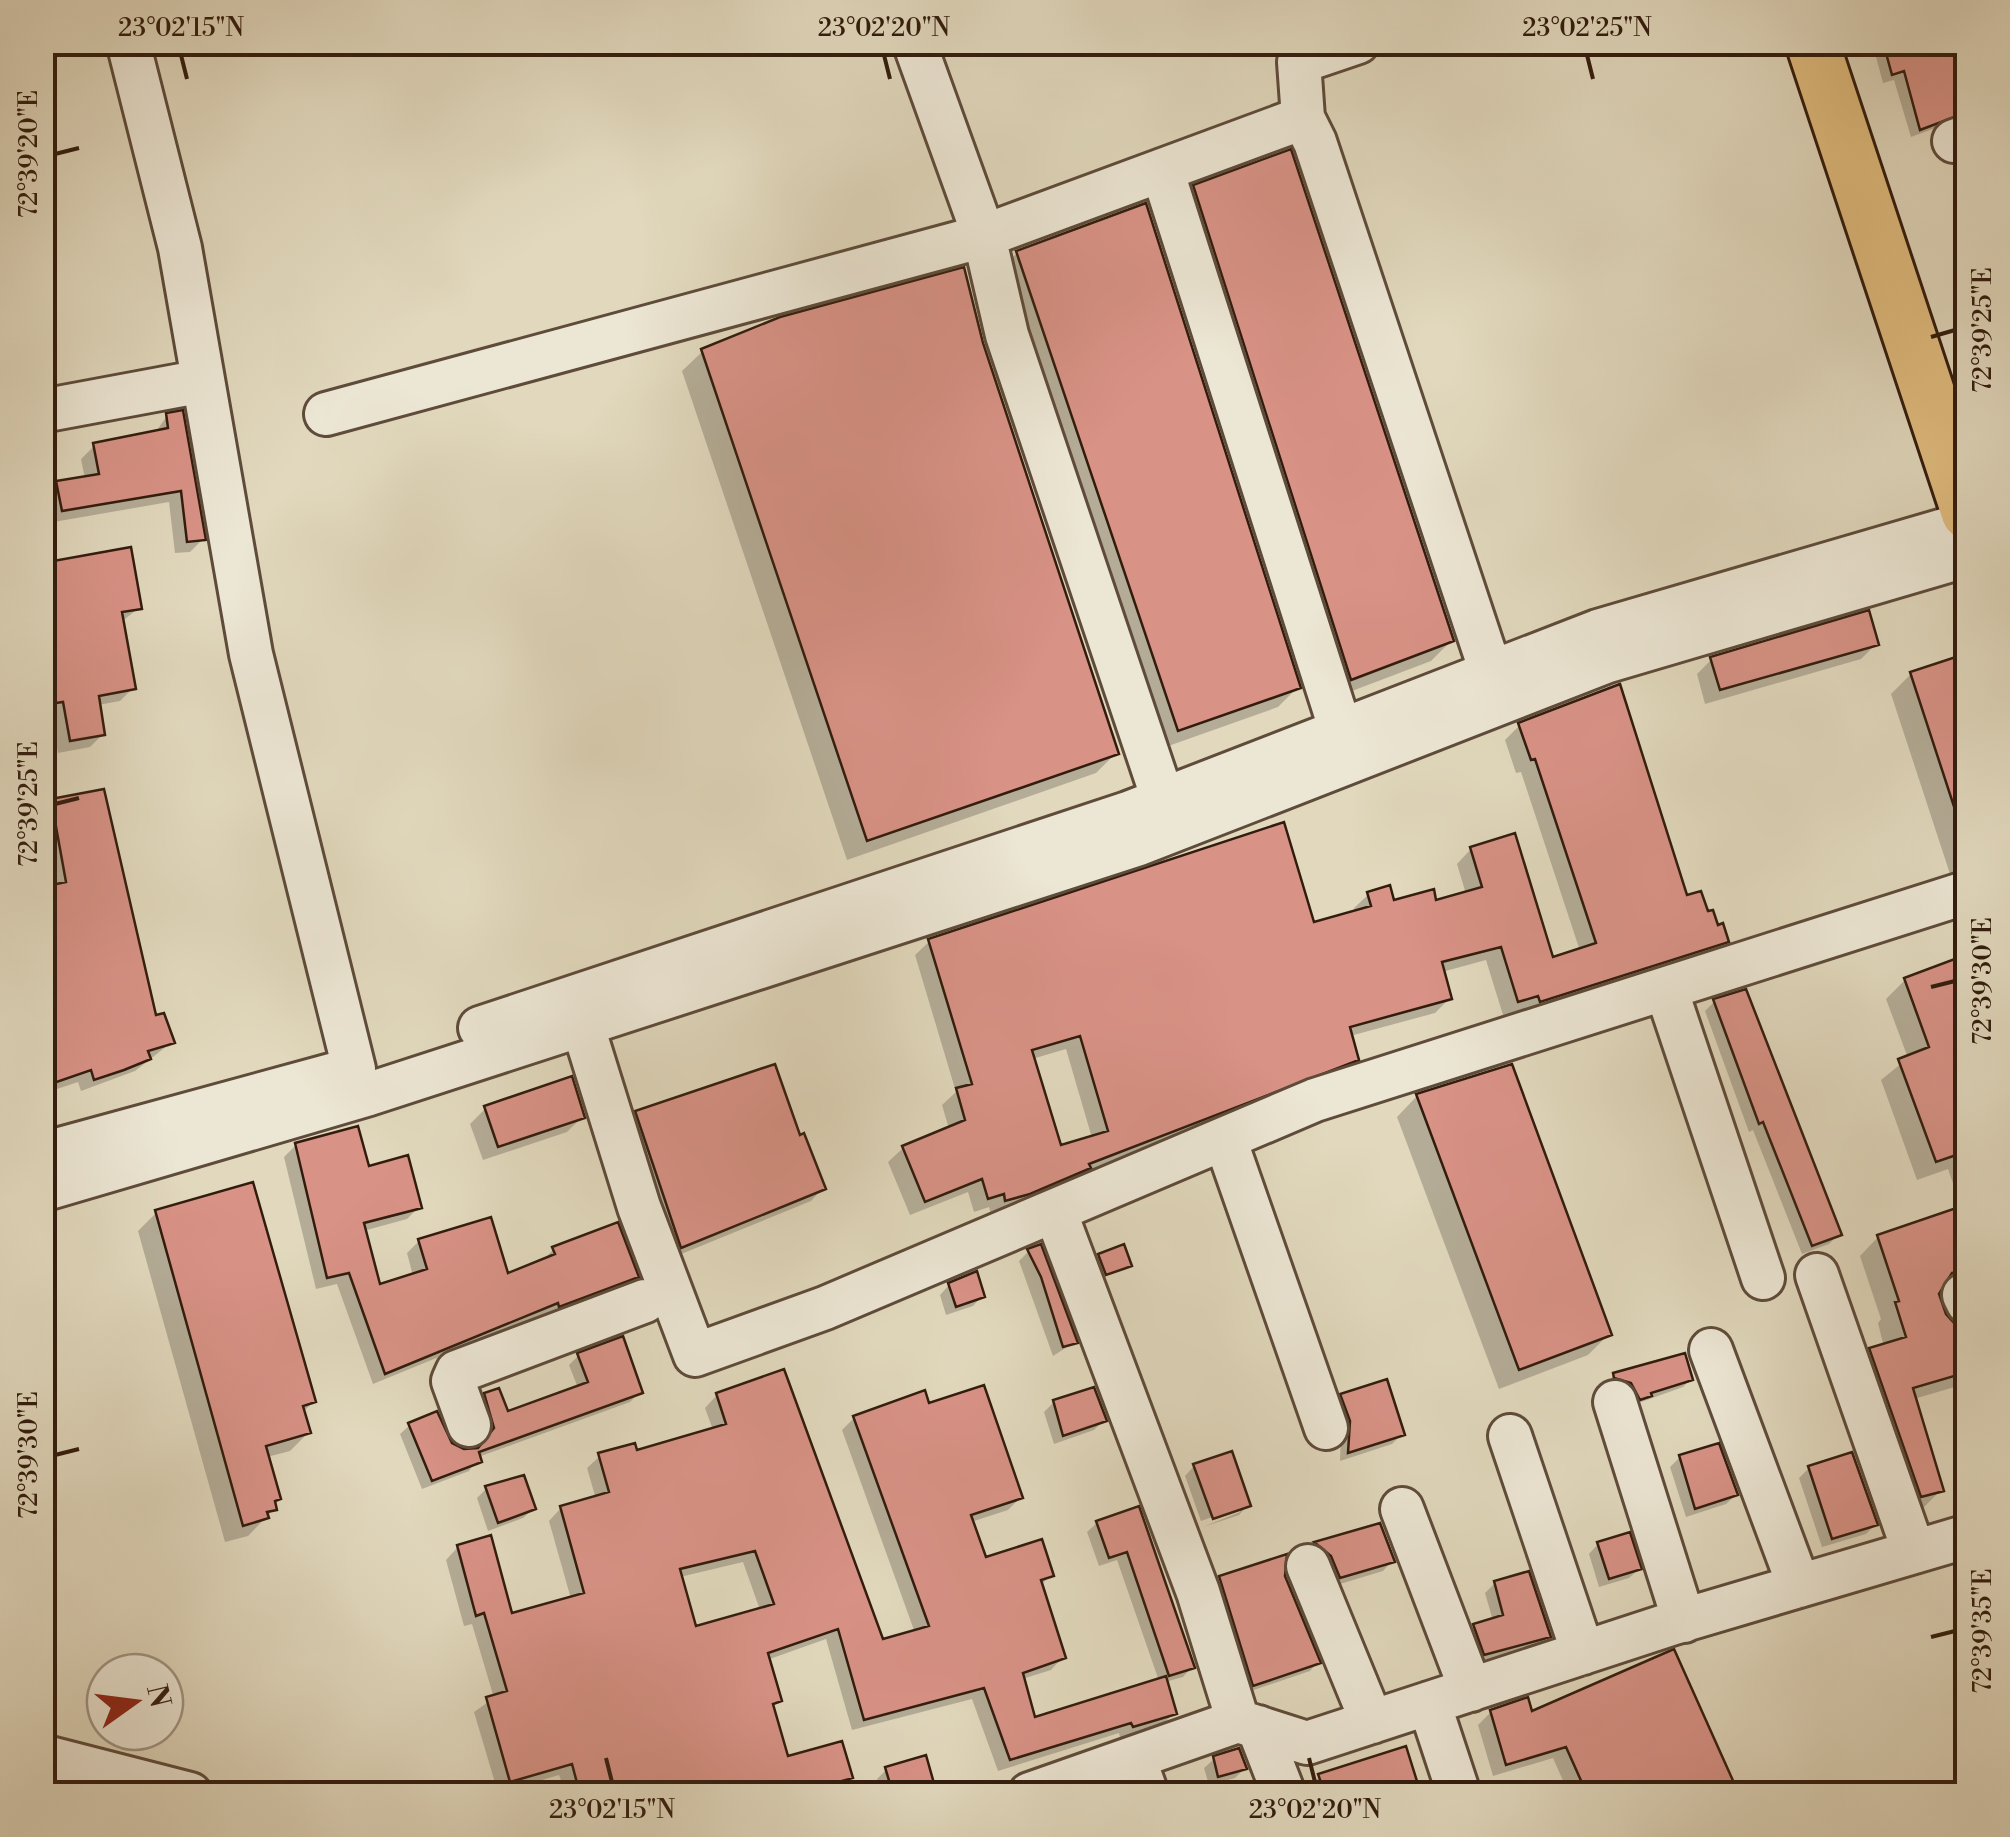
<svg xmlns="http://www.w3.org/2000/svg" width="2010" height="1837" viewBox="0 0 2010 1837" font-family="'Libre Bodoni',serif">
  <rect width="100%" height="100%" fill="#e1d8bd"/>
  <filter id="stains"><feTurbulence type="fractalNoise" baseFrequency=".002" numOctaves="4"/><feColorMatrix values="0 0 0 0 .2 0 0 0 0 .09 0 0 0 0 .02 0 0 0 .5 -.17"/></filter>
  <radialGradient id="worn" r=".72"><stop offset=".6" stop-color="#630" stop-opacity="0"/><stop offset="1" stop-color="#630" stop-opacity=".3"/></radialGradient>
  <path fill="#0003" fill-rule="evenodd" d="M1872,42H1968V116L1911,137L1894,80L1883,83Z
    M1194,187L1452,640L1431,661L1331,699L1174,208Z
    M1017,253L1298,687L1278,707L1157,750L997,273Z
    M981,344L1116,753L1096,773L847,860L682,371L703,351Z
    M167,416L203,539L190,552L175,553L169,502L42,524V486L85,479L81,459L94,446L155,433Z
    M42,566L139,608L121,622L133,688L120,701L98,705L103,734L90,747L58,753L51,714L42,715Z
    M1876,644L1861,659L1705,704L1697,674L1712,659Z
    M1968,656V872L1951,877L1891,694L1911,674Z
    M1520,725L1686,899L1707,914L1726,941L1711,956L1525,1015L1523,1009L1503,1015L1486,960L1442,972L1450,998L1435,1013L1350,1036L1356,1059L1341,1074L1080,1175L1013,1207L991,1214L989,1207L974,1212L968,1192L910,1215L888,1162L903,1148L949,1129L942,1105L956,1092L915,955L930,941L1312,926L1355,913L1354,908L1369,894L1393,903H1434L1466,894L1457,864L1471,849L1551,960L1580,951L1521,772L1516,773L1505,740ZM1066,1049L1092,1138L1059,1148L1032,1059Z
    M102,792L154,1019L172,1042L135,1071L81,1091L78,1082L42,1094V803Z
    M1968,957V1304L1960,1293L1944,1288L1938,1291L1944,1317L1968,1331V1383L1914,1399L1941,1490L1922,1509L1903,1515L1852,1368L1868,1352L1911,1475L1915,1474L1878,1323L1881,1319L1860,1256L1878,1237L1962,1209L1948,1169L1917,1180L1881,1080L1908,1058L1886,999L1905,980Z
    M1714,1002L1794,1128L1800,1126L1839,1234L1829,1244L1802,1254L1753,1130L1749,1132L1705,1011Z
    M1417,1096L1609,1334L1588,1355L1499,1389L1397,1117Z
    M485,1109L582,1117L567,1132L483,1160L470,1124Z
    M637,1113L823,1188L811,1201L669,1259L624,1126Z
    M296,1145L367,1169L419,1207L407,1219L363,1231L378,1287L413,1276L407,1253L419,1241L506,1276L540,1263L554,1249L636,1276L623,1288L547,1317L546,1313L373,1384L337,1284L316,1289L284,1157Z
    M156,1213L313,1402L302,1413L308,1433L290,1451L267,1457L278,1498L274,1509L248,1536L225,1542L138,1231Z
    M1029,1251L1075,1342L1053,1356L1019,1261Z
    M1099,1256L1129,1265L1102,1278L1095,1260Z
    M949,1285L982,1296L973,1306L946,1315L940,1295Z
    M579,1355L640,1392L630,1402L478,1457L469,1471L422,1489L400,1434L410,1425L451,1446L477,1451L485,1440L476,1405L486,1396L506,1414L578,1388L569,1365Z
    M1614,1375L1690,1380L1683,1387L1633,1405L1626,1391L1609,1381Z
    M717,1395L881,1642L915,1633L842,1430L854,1418L928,1406L1020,1498L1008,1510L971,1522L984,1560L1051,1575L1040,1586L1063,1657L1051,1670L1022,1679L1034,1720L1159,1681L1117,1560L1099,1566L1087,1532L1097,1523L1137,1509L1192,1667L1183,1677L1165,1682L1174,1713L1162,1725L1120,1738L1119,1733L998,1771L972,1699L852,1730L826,1639L767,1660L779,1701L772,1708L786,1759L850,1777L838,1789L820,1794H566L559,1775L498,1793L474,1712L494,1698L472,1624L464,1626L446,1560L458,1547L510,1616L571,1599L549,1521L561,1508L596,1499L587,1468L600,1456L635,1454L713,1430L705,1408ZM743,1562L760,1610L694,1629L680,1577Z
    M1342,1396L1402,1434L1392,1444L1340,1461L1341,1432L1332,1405Z
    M1054,1402L1104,1420L1094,1430L1054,1444L1044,1412Z
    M1680,1457L1736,1495L1726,1504L1686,1517L1670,1467Z
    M1194,1466L1248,1505L1239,1515L1203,1527L1240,1512V1507L1201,1521L1185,1476Z
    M1809,1468L1875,1525L1866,1534L1822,1547L1799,1478Z
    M487,1488L533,1509L523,1518L488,1531L477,1498Z
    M1379,1526L1392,1561L1383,1571L1330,1587L1307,1553L1315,1544Z
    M1598,1544L1639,1569L1629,1578L1599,1587L1589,1554Z
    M1282,1576L1318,1662L1310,1671L1245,1693L1212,1587L1220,1578Z
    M1495,1583L1548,1636L1539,1646L1475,1663L1464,1636L1474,1627L1493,1621L1485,1593Z
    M1673,1652L1737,1794H1569L1553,1758L1493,1776L1478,1725L1491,1712L1530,1714Z
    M1404,1749L1421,1794H1312L1310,1786L1320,1776Z
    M924,1758L934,1794H881L877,1779L886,1770Z
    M1214,1759L1245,1768L1235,1778L1209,1785L1204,1768Z"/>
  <path fill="#d89286" stroke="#321c0e" stroke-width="2.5" fill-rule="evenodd" d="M1883,42H1968V112L1920,130L1904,71L1892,75Z
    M1291,149L1454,641L1351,680L1193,185Z
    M1146,203L1301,688L1178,731L1016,251Z
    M964,267L983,343L1119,754L867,841L701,349L780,317Z
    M183,410L206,540L187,542L181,491L62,511L56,481L99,474L93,443L168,428L166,413Z
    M131,547L142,609L122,612L136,689L99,696L105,735L70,741L63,702L42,705V563Z
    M1869,610L1879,645L1720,690L1710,657Z
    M1968,653V833L1963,834L1910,672Z
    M1620,684L1687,895L1701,891L1708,911L1713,910L1718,925L1723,923L1729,942L1540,1002L1538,996L1518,1002L1501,947L1442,962L1452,999L1350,1027L1359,1060L1089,1164L1091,1168L1030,1194L1005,1201L1004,1194L988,1199L982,1179L925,1202L902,1146L965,1120L956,1088L972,1084L928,939L1284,822L1314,922L1371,906L1367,892L1390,885L1394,900L1434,889L1436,900L1482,887L1470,847L1515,833L1553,957L1596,943L1535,759L1531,760L1518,723ZM1080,1036L1108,1131L1061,1145L1032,1050Z
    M104,789L156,1015L164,1013L175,1043L148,1051L151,1059L124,1070L94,1080L91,1070L42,1087V887L66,882L51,799Z
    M1968,954V1151L1936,1162L1898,1059L1929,1047L1904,978Z
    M1746,989L1842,1235L1812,1246L1763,1122L1759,1124L1713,999Z
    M775,1064L800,1135L804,1133L826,1189L681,1248L635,1111Z
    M1512,1064L1612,1335L1519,1370L1416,1094Z
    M572,1076L585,1118L498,1147L484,1106Z
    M358,1126L369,1166L408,1155L422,1208L364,1223L380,1284L427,1269L418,1239L491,1217L508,1273L555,1254L552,1247L618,1222L639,1277L559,1307L558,1303L385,1374L349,1273L327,1278L295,1143Z
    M253,1182L316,1402L303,1406L311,1433L266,1446L281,1499L275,1501L277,1510L267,1512L269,1518L243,1526L155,1210Z
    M1968,1204V1271L1952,1273L1939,1294L1946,1314L1955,1324L1968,1372L1913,1388L1944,1491L1921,1497L1869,1348L1906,1337L1895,1302L1899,1301L1877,1235Z
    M1041,1244L1078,1343L1063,1347L1041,1277L1027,1249Z
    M1124,1244L1132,1266L1106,1275L1098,1254Z
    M977,1271L985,1297L956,1307L948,1283Z
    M623,1336L643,1393L479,1452L482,1462L432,1481L408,1423L437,1411L452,1443L464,1449L478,1448L494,1428L484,1393L499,1388L508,1411L588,1382L577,1353Z
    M1685,1353L1693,1380L1651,1393L1652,1396L1640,1400L1631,1383L1614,1378L1613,1373Z
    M784,1369L883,1639L929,1626L853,1416L925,1390L929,1403L984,1385L1023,1498L971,1515L986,1557L1042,1539L1054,1576L1041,1580L1066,1658L1023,1673L1035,1717L1166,1676L1177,1714L1133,1727L1131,1723L1010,1760L984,1688L864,1720L838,1629L768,1653L782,1701L773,1704L788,1756L842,1741L853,1778L794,1794H761L760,1788L738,1794H580L572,1764L510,1782L486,1697L507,1691L484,1613L476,1616L457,1545L491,1535L512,1613L584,1593L560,1506L609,1492L598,1453L635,1443L637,1450L726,1424L716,1393ZM755,1551L774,1604L696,1626L680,1569Z
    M1387,1379L1405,1435L1348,1453L1350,1421L1340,1394Z
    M1094,1387L1107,1421L1063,1436L1053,1400Z
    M1719,1443L1738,1495L1695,1509L1679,1455Z
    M1232,1451L1251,1506L1213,1519L1193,1464Z
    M1852,1452L1878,1525L1832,1539L1808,1466Z
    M524,1475L536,1509L498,1523L485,1486Z
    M1139,1506L1195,1668L1169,1676L1127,1552L1109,1558L1096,1521Z
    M1380,1523L1395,1562L1340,1578L1331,1556L1314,1542Z
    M1630,1532L1642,1569L1609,1579L1597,1542Z
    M1287,1554L1285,1576L1321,1663L1253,1686L1219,1576Z
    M1529,1571L1551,1637L1484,1655L1473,1624L1503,1615L1494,1581Z
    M1674,1649L1739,1794H1587L1566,1747L1506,1765L1490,1710L1528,1697L1532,1711Z
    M1406,1746L1421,1794H1378L1376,1788L1356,1794H1325L1318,1774Z
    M1239,1748L1247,1769L1218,1777L1213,1756Z
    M926,1755L937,1794H893L885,1767Z"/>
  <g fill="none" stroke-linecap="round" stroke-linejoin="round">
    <defs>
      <path id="minor" d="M128,42L180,248L251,654L354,1069
        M914,42L984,236L1007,335L1163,799
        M1303,118L1315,142L1491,672
        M1954,141L1968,136
        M1162,170L1341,731
        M42,411L203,381
        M326,414L984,236L1303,118L1299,62L1358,42
        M1666,989L1763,1278
        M575,1001L639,1207L695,1355L825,1308L1315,1100L1968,892
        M480,1028L1128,813L1598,631L1968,523
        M1225,1139L1326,1428
        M42,1154L346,1071
        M42,1190L369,1094L1139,844L1608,661L1968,555
        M1055,1211L1198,1592L1238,1721
        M1817,1275L1914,1552
        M1964,1295L1968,1303
        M1711,1350L1799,1586
        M1615,1402L1684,1621
        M469,1425L453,1381L457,1372L645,1301
        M1510,1436L1583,1653
        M1402,1509L1471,1690
        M1308,1566L1372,1722
        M1429,1703L1459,1794
        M1258,1727L1284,1794
        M42,1756L190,1794
        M1134,1758L1147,1794
        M1030,1794L1238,1721L1307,1743L1674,1623L1968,1536"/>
      <path id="major" d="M1812,42L1968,513"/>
    </defs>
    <use href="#minor" stroke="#5e4b3a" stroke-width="48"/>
    <use href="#major" stroke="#321c0e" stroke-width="58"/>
    <use href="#minor" stroke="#ece6d4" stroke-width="42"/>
    <use href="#major" stroke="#e0bc7e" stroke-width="52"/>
  </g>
  <path fill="none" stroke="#321c0e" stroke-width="4" d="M181,55L187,79M884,55L890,79M1587,55L1593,79M55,154L79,148M1931,337L1955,330M55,804L79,798M1931,987L1955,981M55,1455L79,1449M1931,1637L1955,1631M606,1758L612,1782M1309,1758L1315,1782"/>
  <rect width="2010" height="1837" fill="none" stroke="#e1d8bd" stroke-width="110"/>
  <g transform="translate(135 1702) rotate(76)"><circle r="48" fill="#ece6d4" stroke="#a29585" stroke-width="2.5"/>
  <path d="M0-8L18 38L0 25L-18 38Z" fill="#8f2418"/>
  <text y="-15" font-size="28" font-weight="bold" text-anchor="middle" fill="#321c0e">N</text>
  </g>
  <rect x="55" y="55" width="1900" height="1727" fill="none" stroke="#321c0e" stroke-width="4"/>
  <g font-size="25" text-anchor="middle" fill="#321c0e">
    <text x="181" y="36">23°02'15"N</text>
    <text x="884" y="36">23°02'20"N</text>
    <text x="1587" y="36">23°02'25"N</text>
    <text transform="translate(28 154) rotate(-90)" y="9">72°39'20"E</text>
    <text transform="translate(1982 330) rotate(-90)" y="9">72°39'25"E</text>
    <text transform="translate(28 804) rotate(-90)" y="9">72°39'25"E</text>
    <text transform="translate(1982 981) rotate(-90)" y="9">72°39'30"E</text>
    <text transform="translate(28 1455) rotate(-90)" y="9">72°39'30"E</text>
    <text transform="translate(1982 1631) rotate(-90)" y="9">72°39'35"E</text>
    <text x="612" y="1818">23°02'15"N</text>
    <text x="1315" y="1818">23°02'20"N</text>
  </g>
  <rect width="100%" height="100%" filter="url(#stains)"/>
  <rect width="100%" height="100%" fill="url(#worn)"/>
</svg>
